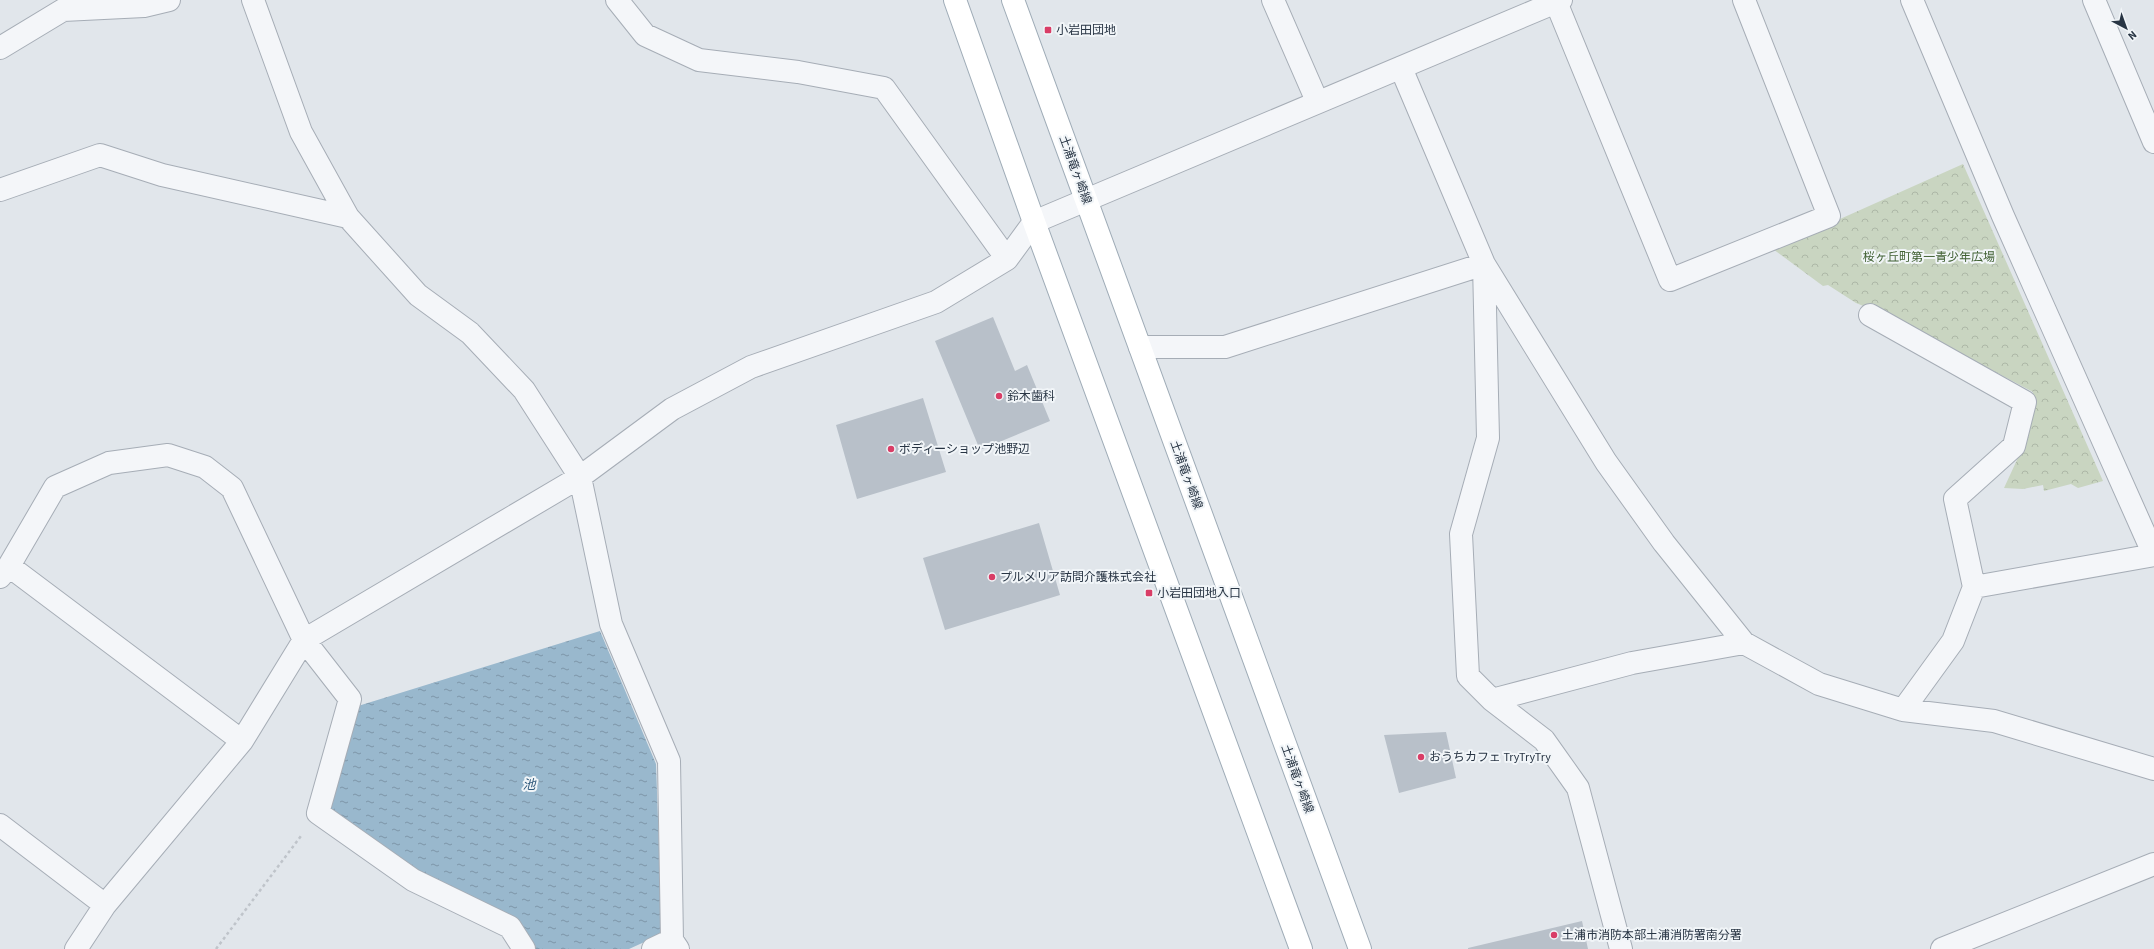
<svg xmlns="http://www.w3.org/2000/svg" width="2154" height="949" viewBox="0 0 2154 949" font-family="'Source Sans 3','Noto Sans JP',sans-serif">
  <defs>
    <pattern id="park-crowns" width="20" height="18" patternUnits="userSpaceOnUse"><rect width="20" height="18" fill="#c9d5c1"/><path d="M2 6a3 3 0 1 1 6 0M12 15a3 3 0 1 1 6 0" fill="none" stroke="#adb7a7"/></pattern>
    <pattern id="water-ripples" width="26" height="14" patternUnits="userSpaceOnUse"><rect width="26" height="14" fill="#99b8cd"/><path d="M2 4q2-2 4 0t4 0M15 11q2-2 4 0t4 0" fill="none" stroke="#7d96a8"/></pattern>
  </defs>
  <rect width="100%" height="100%" fill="#e1e6eb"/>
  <path fill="url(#park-crowns)" d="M1963,164L2103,481L2078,488L2071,484L2044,491L2043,485L2023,489L2004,488L2028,436L2033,392L1898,320L1856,303L1828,285L1823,286L1773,249Z"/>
  <path fill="url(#water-ripples)" d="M600,631L656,764L662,934L629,949H536L518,920L418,870L326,809L358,706Z"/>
  <path fill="#b8c0c9" d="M993,317L1015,371L1027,365L1050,421L980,450L935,341Z
    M923,398L946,472L857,499L836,425Z
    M1039,523L1060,595L945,630L923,558Z
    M1446,732L1456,778L1399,793L1384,735Z
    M1582,921L1588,949H1468V948Z"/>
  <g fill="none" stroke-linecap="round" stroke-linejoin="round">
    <defs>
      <path id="minor" d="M253,0L301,132L348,217L418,295L470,333L524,390L580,477L611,624L669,761L672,940L678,949
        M617,0L645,35L699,60L798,72L884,88L1007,259
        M1273,0L1317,101
        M1912,0L2003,216L2154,555
        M2094,0L2154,142
        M1556,2L1670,280L1829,216L1744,0
        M0,48L63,10L144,6L169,0
        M1401,68L1484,264L1488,438L1461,534L1468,676L1492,700L1544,740L1578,788L1621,949
        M0,190L100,155L162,175L348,217
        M1870,315L2025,402L2014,446L1955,499L1974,587L1953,641L1903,710
        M1140,347H1225L1484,264L1606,462L1664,543L1744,643L1819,684L1903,710L1994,721L2154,769
        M9,566L242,741
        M0,577L9,566L55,487L109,463L168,455L205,467L232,488L304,640L350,699L318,813L413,880L510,927L524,949
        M1974,587L2154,555
        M1492,700L1632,663L1744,643
        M0,825L105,905
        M76,949L105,905L242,741L304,640L580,477L672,409L751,367L936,302L1007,259L1034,222
        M653,949L672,940"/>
      <path id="tertiary" d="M1034,222L1561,0
        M1942,949L2154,864"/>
      <path id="primary" d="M955,0L1034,222L1301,949
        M1013,0L1360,949"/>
    </defs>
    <use href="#minor" stroke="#a6adb6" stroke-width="24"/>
    <use href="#tertiary" stroke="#a6adb6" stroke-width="24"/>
    <use href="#primary" stroke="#9facb7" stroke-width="24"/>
    <path stroke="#bfc4ca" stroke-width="2.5" stroke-dasharray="3 3" stroke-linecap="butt" d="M216,949L301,836"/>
    <use href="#minor" stroke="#f4f6f9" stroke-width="22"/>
    <use href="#tertiary" stroke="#f4f6f9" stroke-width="22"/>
    <use href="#primary" stroke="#fff" stroke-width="22"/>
  </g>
  <g fill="#d93d66" stroke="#f1f5f8" stroke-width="1.5">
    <rect x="1044" y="26" width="8" height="8" rx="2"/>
    <circle cx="999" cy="396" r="4"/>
    <circle cx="891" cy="449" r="4"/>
    <circle cx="992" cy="577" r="4"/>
    <rect x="1145" y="589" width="8" height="8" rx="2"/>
    <circle cx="1421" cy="757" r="4"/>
    <circle cx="1554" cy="935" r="4"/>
  </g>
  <g text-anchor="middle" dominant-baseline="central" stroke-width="4" stroke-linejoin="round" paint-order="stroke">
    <g font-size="12" fill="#283544" stroke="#f1f5f8" text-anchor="start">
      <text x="1056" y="30">小岩田団地</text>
      <text x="1007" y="396">鈴木歯科</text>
      <text x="899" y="449">ボディーショップ池野辺</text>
      <text x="1000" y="577">プルメリア訪問介護株式会社</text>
      <text x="1157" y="593">小岩田団地入口</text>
      <text x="1429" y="757">おうちカフェ TryTryTry</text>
      <text x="1562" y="935">土浦市消防本部土浦消防署南分署</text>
    </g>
    <g font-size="12" fill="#283544" stroke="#f1f5f8">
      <text transform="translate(1075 170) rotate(70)">土浦竜ヶ崎線</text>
      <text transform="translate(1186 475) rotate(70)">土浦竜ヶ崎線</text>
      <text transform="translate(1297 779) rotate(70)">土浦竜ヶ崎線</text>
    </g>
    <g font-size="12" fill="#416134" stroke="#f1f5f8">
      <text x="1929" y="257">桜ヶ丘町第一青少年広場</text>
    </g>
    <g font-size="13" font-style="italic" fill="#2f597b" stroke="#f1f5f8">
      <text x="529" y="785">池</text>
    </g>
  </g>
  <g transform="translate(2126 28) rotate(139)" stroke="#f1f5f8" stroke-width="3" paint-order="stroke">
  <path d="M0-3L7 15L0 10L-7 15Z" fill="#283544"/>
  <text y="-6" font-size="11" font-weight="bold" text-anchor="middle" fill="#283544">N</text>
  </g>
</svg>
